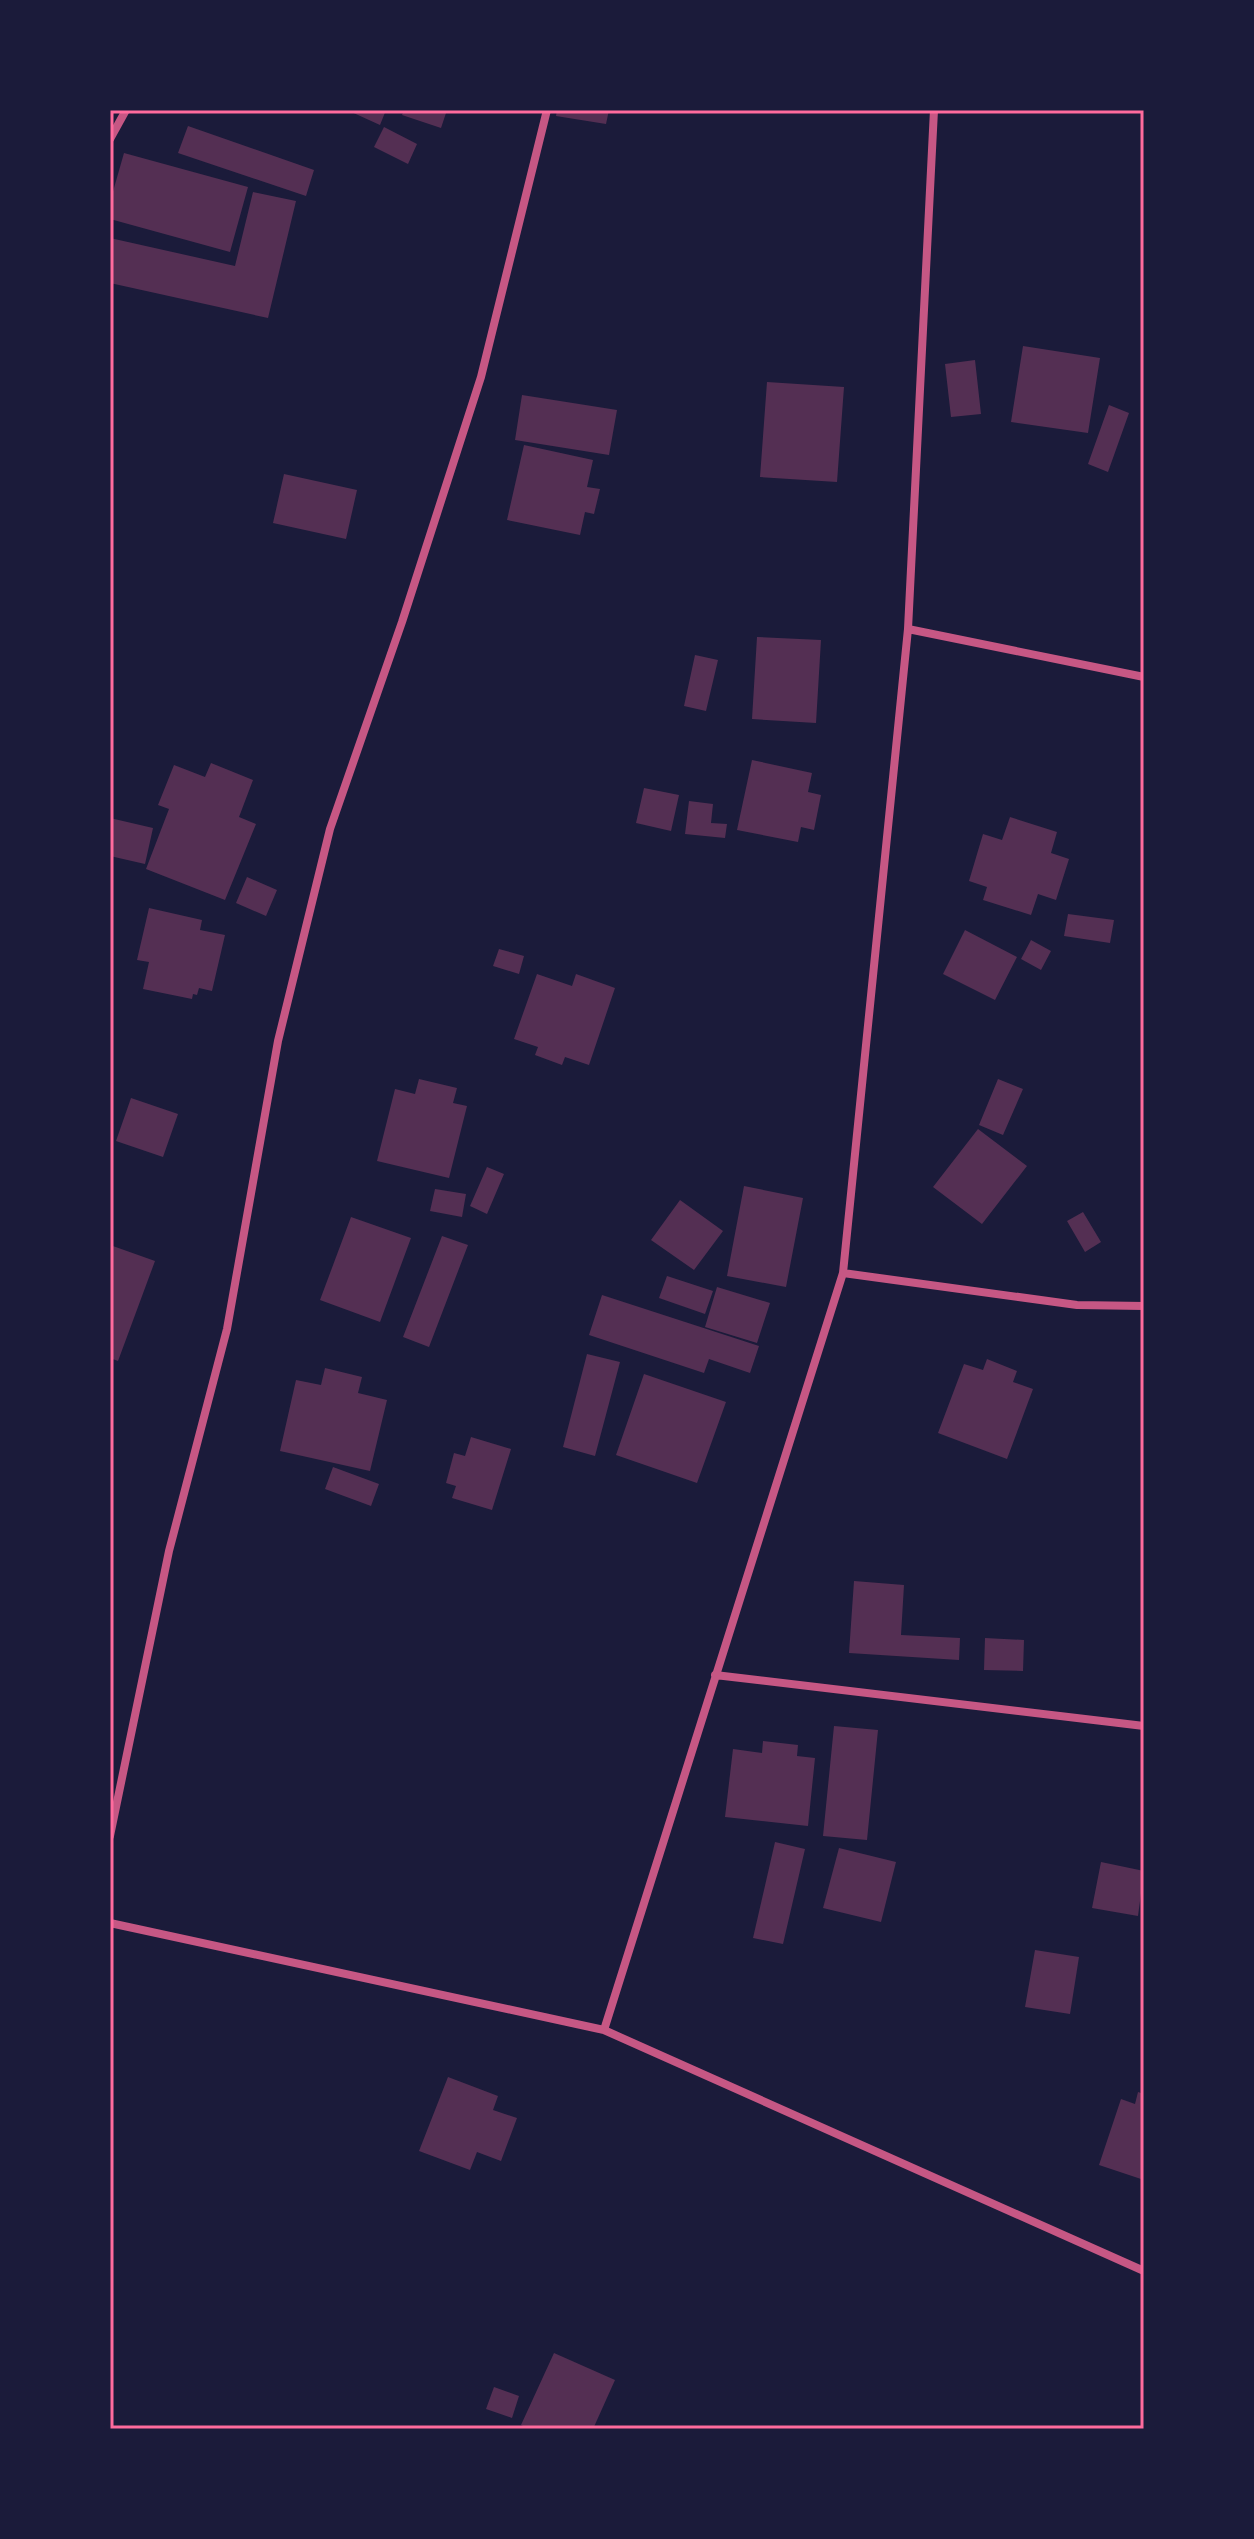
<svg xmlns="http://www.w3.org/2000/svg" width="1254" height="2539" viewBox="0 0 1254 2539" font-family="Quicksand,sans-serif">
  <rect width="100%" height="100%" fill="#1b1b3a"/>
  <path fill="#542f53" d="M347,110H386L380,125Z
    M404,110H447L441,128L402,115Z
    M557,110H609L606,124L556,116Z
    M188,126L314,170L306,196L178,153Z
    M384,127L417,144L408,164L374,147Z
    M124,153L248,187L230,252L110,219V202Z
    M253,192L296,201L268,318L110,283V238L235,266Z
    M1023,346L1100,358L1088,433L1011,422Z
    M975,360L981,414L951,417L945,364Z
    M767,382L844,387L837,482L760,477Z
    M522,395L617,410L609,455L515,440Z
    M1109,405L1129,413L1108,472L1088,464Z
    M524,445L593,460L587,487L600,489L594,514L585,512L580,535L507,520Z
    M284,474L357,490L346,539L273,523Z
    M757,637L821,640L816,723L752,719Z
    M695,655L718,660L706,711L684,706Z
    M752,760L812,773L808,792L821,795L814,830L801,827L798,842L737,830Z
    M211,763L253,780L239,817L256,824L225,900L146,869L169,809L158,805L174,765L205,777Z
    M644,788L679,795L671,831L636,823Z
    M689,801L713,804L711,823L727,824L725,838L685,834Z
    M1010,817L1057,832L1051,853L1069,859L1056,900L1038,894L1031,915L983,900L987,887L969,881L983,834L1002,840Z
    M110,818L153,828L145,864L110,856Z
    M247,877L277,890L266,916L236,903Z
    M149,908L202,920L200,930L225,935L212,991L199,988L197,995L193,994L192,999L143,989L149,962L137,960Z
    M1068,914L1114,920L1110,943L1064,936Z
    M965,930L1017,957L995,1000L943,974Z
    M1031,940L1051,951L1041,970L1021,959Z
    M499,949L524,956L519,974L493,966Z
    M537,974L572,986L576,974L615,988L589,1065L565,1057L562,1065L535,1055L538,1047L514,1039Z
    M419,1079L457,1088L453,1103L467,1106L449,1178L377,1161L395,1089L415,1094Z
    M998,1079L1023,1089L1003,1135L979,1125Z
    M131,1098L178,1114L163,1157L116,1141Z
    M978,1129L1027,1166L982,1224L933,1187Z
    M487,1167L504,1174L487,1214L470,1206Z
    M744,1186L803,1198L786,1287L727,1276Z
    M435,1189L466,1194L462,1217L430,1211Z
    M680,1200L723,1231L694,1270L651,1240Z
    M1083,1212L1101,1242L1085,1252L1067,1221Z
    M351,1217L411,1238L380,1322L320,1300Z
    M442,1236L468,1245L429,1347L403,1337Z
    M110,1245L155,1261L118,1361L110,1358Z
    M667,1276L713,1291L705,1314L659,1298Z
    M717,1287L770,1303L757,1343L705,1327Z
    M602,1295L759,1346L750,1373L709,1359L704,1373L589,1335Z
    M587,1354L620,1362L595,1456L563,1447Z
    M987,1359L1017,1371L1013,1382L1033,1389L1007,1459L938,1433L964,1364L983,1370Z
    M325,1368L362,1377L358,1393L387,1400L370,1471L280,1451L296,1380L321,1385Z
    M644,1374L726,1402L697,1483L616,1455Z
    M471,1437L511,1449L492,1510L452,1498L456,1486L446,1483L454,1453L465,1456Z
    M333,1467L379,1484L371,1506L325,1489Z
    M854,1581L904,1585L901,1635L960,1638L959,1660L849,1653Z
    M985,1638L1024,1640L1023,1671L984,1670Z
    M834,1726L878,1730L867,1840L823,1836Z
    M763,1741L798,1745L797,1756L815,1758L808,1826L725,1817L733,1749L762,1753Z
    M775,1842L805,1849L783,1944L753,1938Z
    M839,1848L896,1862L881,1922L823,1908Z
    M1101,1862L1144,1871L1138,1916L1092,1908Z
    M1035,1950L1079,1957L1070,2014L1025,2007Z
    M448,2077L498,2096L493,2110L517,2118L501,2161L477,2152L470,2170L419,2151Z
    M1138,2092L1144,2094V2180L1099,2165L1121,2099L1135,2104Z
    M554,2353L615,2380L593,2429H529L521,2425Z
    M494,2387L519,2396L512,2418L486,2409Z"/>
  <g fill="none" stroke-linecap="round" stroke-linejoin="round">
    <path stroke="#c65784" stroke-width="8" d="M110,139L126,110
      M908,629L1144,677
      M843,1273L1077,1305L1144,1306
      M715,1675L1144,1726
      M110,1836L169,1551L227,1329L278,1041L330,829L402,622L481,377L547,110
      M110,1923L604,2030L1144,2271
      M604,2030L843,1273L908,629L934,110"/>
  </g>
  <rect width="1254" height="2539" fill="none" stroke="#1b1b3a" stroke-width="224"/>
  <rect x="112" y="112" width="1030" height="2315" fill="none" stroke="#ff6b9d" stroke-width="3"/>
</svg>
